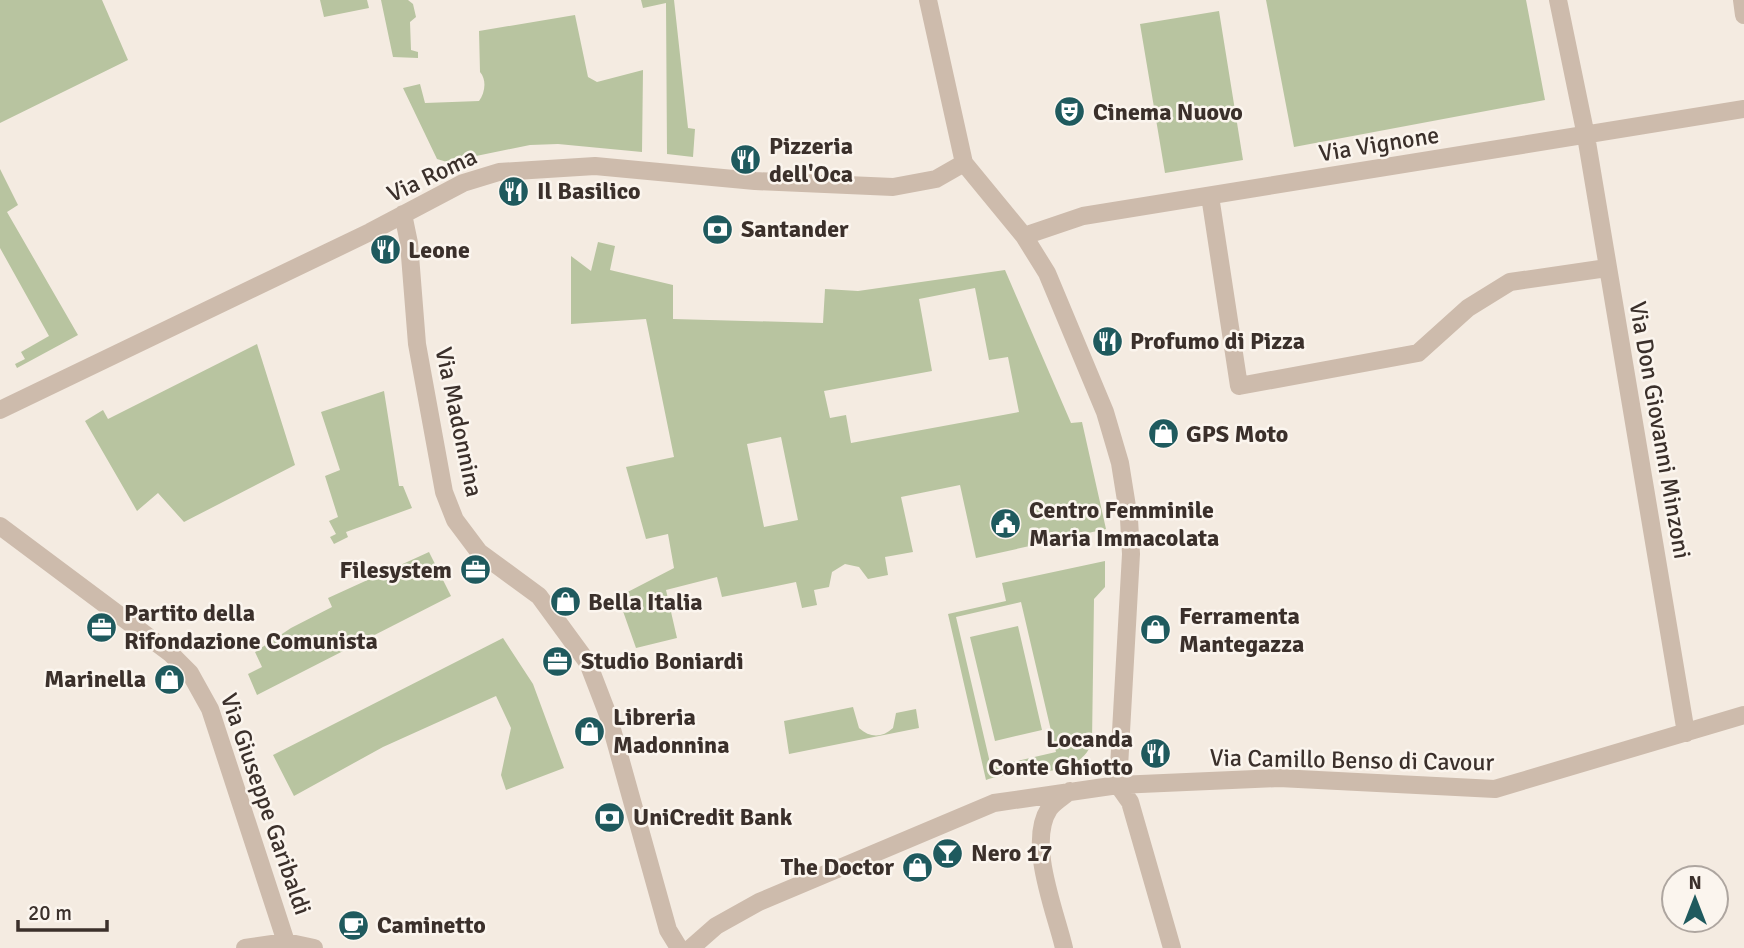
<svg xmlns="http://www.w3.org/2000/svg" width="1744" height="948" viewBox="0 0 1744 948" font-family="Signika,sans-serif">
  <rect width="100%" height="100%" fill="#f4ebe1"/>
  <path fill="#b8c4a0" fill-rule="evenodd" d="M0,0H102L128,60L0,123Z
    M320,0H367L369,8L324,17Z
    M381,0H408L413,4L416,17L410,22L411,50L418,52V58L393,57Z
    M641,0H674L688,128L695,129L693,157L667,154L666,3L643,8Z
    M1266,0H1526L1545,100L1294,147Z
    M1219,11L1243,160L1165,173L1140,24Z
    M575,15L588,77L597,82L643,70L642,152L558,144L530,145L447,162L437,159L403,88L420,84L425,103L479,101C485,93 487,80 480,72L479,31Z
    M0,169L18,205L7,212L78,335L17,368L15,364L25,359L21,352L49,336L0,248Z
    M598,242L615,246L610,270L673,285V319L823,323L825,289L858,291L1005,270L1071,423L1082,422L1106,529L976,558L960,485L901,497L913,552L885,557L888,575L868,579L859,567L845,564L832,572L829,587L814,590L817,605L802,608L796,582L722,597L717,577L666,590L677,638L636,648L618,597L674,568L668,534L646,539L626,467L674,457L646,319L571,324V256L591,271ZM975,288L989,360L1008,357L1019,412L851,443L846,415L830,418L824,391L932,371L919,299ZM781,437L798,520L764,527L747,444Z
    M257,344L295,465L184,522L158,493L137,511L85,421L103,410L108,419Z
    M384,391L399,486H403L412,508L346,532L348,537L334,544L330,537L336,534L329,521L338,517L325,476L340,470L321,412Z
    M429,552L451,596L257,695L248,674L262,667L255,652L291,628L332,607L328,598Z
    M1105,561V587L1094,599L1092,742C1079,782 1018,768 986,780L948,614L1006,601L1002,583ZM1021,602L1056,752L991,767L956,617Z
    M1018,626L1042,730L995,741L970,637Z
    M503,638L533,684L564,768L506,790L501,775L511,728L496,696L383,747L294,796L273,755Z
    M853,707L859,728C870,738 882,738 893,728L896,713L916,709L919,728L789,754L784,721Z"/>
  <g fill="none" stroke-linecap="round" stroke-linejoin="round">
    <path stroke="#cdbbac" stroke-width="18" d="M928,0L964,163L1024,236L1047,273L1105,412L1120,463L1129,519L1131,554L1118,785
      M1558,0L1586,136L1686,733
      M1742,0L1744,15
      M1210,196L1239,386L1418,353L1468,308L1510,282L1607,268
      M403,214L409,243L417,344L444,492L455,520L479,552L539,596L588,663L608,715L668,930L679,948
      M1024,236L1083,216L1744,109
      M0,410L370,232L463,183L499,172L595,166L755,181L893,187L936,179L964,163
      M0,526L170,653L190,673L210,709L286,942
      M1118,785L1130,802L1172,948
      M245,948L286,942L314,948
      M691,948L716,926L759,902L994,803L1118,785L1279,778L1495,789L1744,715
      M1064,948C1055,910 1027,843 1049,809C1054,802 1063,797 1070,791"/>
  </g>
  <defs>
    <symbol id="theatre-disc" viewBox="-11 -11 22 22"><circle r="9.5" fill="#1f5a5e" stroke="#fbf5ee"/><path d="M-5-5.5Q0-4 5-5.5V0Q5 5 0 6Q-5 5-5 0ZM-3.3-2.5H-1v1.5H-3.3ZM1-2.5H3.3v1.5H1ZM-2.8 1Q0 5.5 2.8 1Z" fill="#fff"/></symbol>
    <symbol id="restaurant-disc" viewBox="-11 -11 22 22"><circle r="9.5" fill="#1f5a5e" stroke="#fbf5ee"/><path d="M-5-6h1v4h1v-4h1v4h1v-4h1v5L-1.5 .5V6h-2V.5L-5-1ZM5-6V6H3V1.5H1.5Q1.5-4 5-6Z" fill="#fff"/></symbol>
    <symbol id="bank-disc" viewBox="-11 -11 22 22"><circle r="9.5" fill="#1f5a5e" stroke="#fbf5ee"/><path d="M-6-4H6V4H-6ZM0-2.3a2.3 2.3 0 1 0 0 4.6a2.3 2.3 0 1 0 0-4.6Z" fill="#fff"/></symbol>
    <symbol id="shop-disc" viewBox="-11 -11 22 22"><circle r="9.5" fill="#1f5a5e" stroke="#fbf5ee"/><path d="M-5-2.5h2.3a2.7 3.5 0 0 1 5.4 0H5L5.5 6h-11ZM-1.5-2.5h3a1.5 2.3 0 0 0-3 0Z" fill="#fff"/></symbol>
    <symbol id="civic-disc" viewBox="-11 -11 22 22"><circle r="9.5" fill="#1f5a5e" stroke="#fbf5ee"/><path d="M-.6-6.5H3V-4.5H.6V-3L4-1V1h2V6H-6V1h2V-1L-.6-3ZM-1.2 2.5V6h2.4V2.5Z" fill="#fff"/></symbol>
    <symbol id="office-disc" viewBox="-11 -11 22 22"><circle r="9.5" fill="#1f5a5e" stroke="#fbf5ee"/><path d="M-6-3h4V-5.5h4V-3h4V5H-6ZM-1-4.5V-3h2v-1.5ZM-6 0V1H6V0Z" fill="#fff"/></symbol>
    <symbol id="bar-disc" viewBox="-11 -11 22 22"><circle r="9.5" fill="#1f5a5e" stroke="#fbf5ee"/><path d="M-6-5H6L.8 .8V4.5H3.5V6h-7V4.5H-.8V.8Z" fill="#fff"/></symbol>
    <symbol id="cafe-disc" viewBox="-11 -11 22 22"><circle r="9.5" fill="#1f5a5e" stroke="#fbf5ee"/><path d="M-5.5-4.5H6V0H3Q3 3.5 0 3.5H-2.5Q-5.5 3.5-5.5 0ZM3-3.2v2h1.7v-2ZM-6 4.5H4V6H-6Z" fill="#fff"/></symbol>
  </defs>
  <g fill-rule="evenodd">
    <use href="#theatre-disc" x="1052" y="94" width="35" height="35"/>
    <use href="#restaurant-disc" x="728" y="142" width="35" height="35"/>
    <use href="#restaurant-disc" x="496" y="174" width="35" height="35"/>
    <use href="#bank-disc" x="700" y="212" width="35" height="35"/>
    <use href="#restaurant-disc" x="368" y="232" width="35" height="35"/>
    <use href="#restaurant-disc" x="1090" y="324" width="35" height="35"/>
    <use href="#shop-disc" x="1146" y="416" width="35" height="35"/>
    <use href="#civic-disc" x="988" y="506" width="35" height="35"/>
    <use href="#office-disc" x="458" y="552" width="35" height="35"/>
    <use href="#shop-disc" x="548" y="584" width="35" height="35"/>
    <use href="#office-disc" x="84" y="610" width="35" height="35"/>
    <use href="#shop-disc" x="1138" y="612" width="35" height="35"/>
    <use href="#office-disc" x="540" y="644" width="35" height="35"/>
    <use href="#shop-disc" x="152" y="662" width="35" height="35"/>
    <use href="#shop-disc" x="572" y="714" width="35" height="35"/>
    <use href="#restaurant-disc" x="1138" y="736" width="35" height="35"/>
    <use href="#bank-disc" x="592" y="800" width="35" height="35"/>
    <use href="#bar-disc" x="930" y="836" width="35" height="35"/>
    <use href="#shop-disc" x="900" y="850" width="35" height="35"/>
    <use href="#cafe-disc" x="336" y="908" width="35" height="35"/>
  </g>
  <g text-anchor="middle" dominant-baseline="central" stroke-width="5" stroke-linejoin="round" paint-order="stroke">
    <g font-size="24" font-weight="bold" fill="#3b302b" stroke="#fbf5ee" text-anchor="start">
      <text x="1093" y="112">Cinema Nuovo</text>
      <text x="769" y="146">Pizzeria<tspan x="769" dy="28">dell'Oca</tspan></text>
      <text x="537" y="191">Il Basilico</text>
      <text x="741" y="229">Santander</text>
      <text x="408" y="250">Leone</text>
      <text x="1130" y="341">Profumo di Pizza</text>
      <text x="1186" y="434">GPS Moto</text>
      <text x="1029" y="510">Centro Femminile<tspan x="1029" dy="28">Maria Immacolata</tspan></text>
      <text x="452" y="570" text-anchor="end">Filesystem</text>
      <text x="588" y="602">Bella Italia</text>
      <text x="124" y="613">Partito della<tspan x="124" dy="28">Rifondazione Comunista</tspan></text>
      <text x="1179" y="616">Ferramenta<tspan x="1179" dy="28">Mantegazza</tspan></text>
      <text x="581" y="661">Studio Boniardi</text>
      <text x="146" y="679" text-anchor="end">Marinella</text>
      <text x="613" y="717">Libreria<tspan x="613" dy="28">Madonnina</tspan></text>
      <text x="1133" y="739" text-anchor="end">Locanda<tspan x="1133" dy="28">Conte Ghiotto</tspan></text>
      <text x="633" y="817">UniCredit Bank</text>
      <text x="971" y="853">Nero 17</text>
      <text x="894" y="867" text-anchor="end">The Doctor</text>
      <text x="377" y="925">Caminetto</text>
    </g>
    <g font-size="24" fill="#3b302b" stroke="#fbf5ee">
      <text transform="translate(1379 144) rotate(-9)">Via Vignone</text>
      <text transform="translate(432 175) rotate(-25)">Via Roma</text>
      <text transform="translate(459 422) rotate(78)">Via Madonnina</text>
      <text transform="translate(1660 430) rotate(80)">Via Don Giovanni Minzoni</text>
      <text transform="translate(1352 760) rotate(1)">Via Camillo Benso di Cavour</text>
      <text transform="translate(266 804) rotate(71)">Via Giuseppe Garibaldi</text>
    </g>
  </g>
  <g transform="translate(1695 899)"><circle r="33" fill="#fbf5ee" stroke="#aea6a0" stroke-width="2"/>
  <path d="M0-5L12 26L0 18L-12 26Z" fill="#1f5a5e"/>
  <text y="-10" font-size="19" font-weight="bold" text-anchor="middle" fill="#3b302b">N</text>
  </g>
  <path d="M18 920v10h89v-10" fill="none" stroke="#3b302b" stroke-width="3.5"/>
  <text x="28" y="920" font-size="21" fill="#3b302b" stroke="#fbf5ee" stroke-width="5" paint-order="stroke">20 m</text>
</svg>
